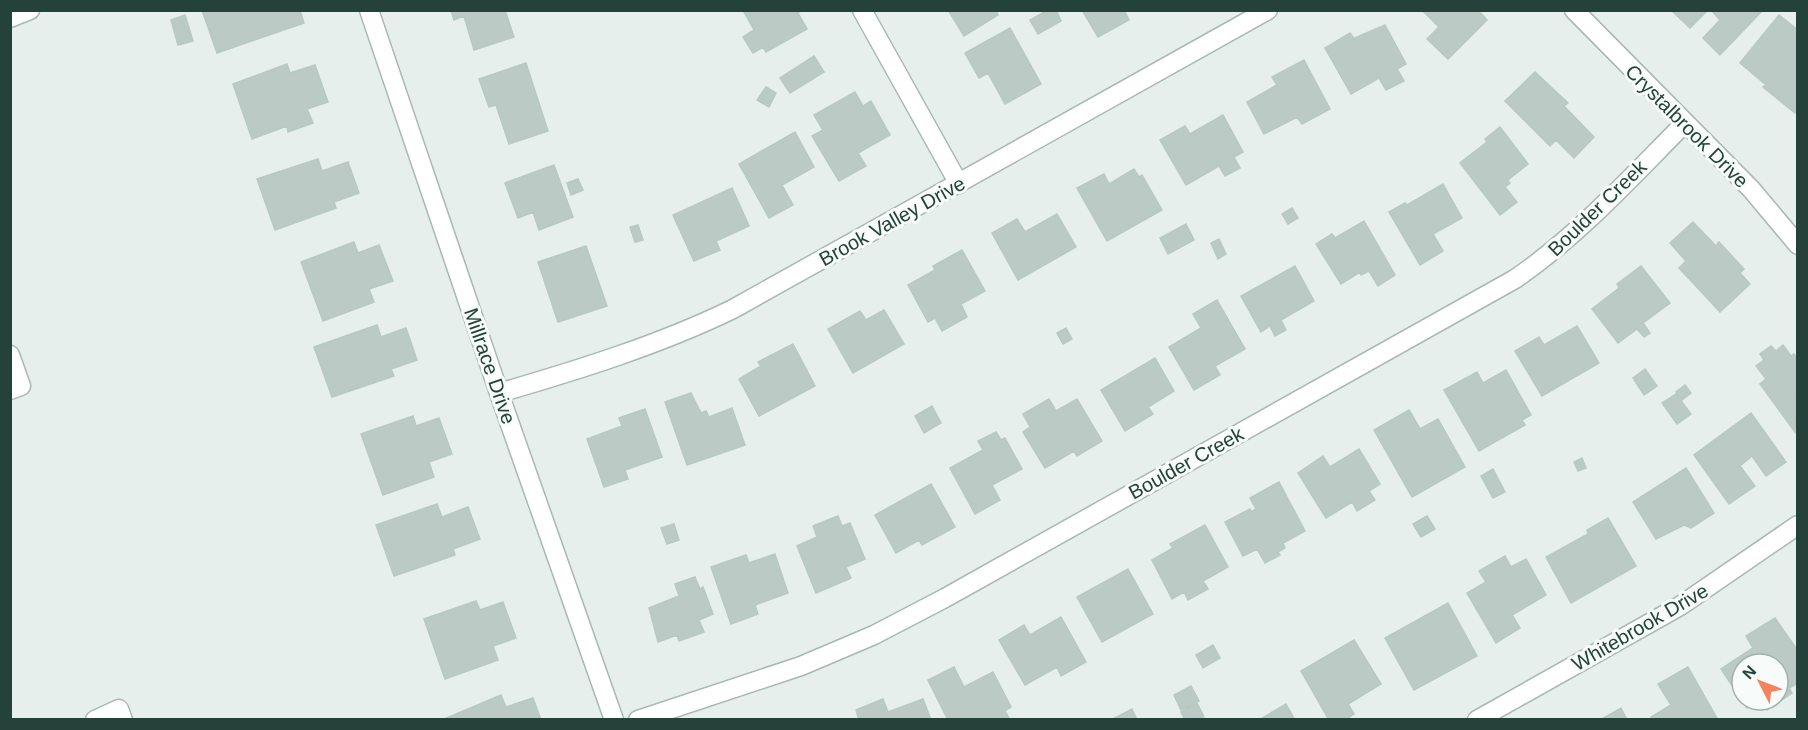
<svg xmlns="http://www.w3.org/2000/svg" width="1808" height="730" viewBox="0 0 1808 730" font-family="Arial,sans-serif">
  <rect width="100%" height="100%" fill="#e6efeb"/>
  <path fill="#bbcac4" stroke="#b8c9c2" stroke-width="1.5" d="M202,10H300L304,23L217,53Z
    M451,10H505L514,37L474,50L464,16L454,20Z
    M743,10H802L798,13L807,29L766,52L763,47L753,53L743,37L754,30Z
    M948,10H996L998,15L964,36Z
    M1048,10H1056L1061,21L1038,34L1030,20Z
    M1082,10H1124L1129,20L1098,37Z
    M1422,10H1478L1487,20L1448,59L1427,39L1439,27Z
    M1671,10H1708L1690,28Z
    M1711,10H1761L1762,11L1720,55L1703,38L1720,20Z
    M185,15L193,41L178,45L171,20Z
    M1779,15L1798,30V110L1795,113L1763,87L1766,85L1740,63Z
    M1385,25L1406,64L1397,69L1404,81L1386,90L1379,78L1351,94L1325,48L1350,33L1356,41L1355,38Z
    M1010,28L1041,84L1005,104L988,73L979,78L965,53Z
    M814,56L824,72L790,93L780,78Z
    M1304,60L1330,109L1302,124L1297,117L1264,134L1247,102L1277,85L1272,77Z
    M526,63L548,131L509,144L496,105L489,107L479,79Z
    M287,64L290,73L315,65L328,102L307,109L313,123L288,132L287,126L252,139L233,84Z
    M1535,72L1568,103L1564,106L1594,137L1574,158L1556,140L1550,146L1505,101Z
    M766,87L776,93L769,107L757,100Z
    M855,92L863,106L871,101L890,135L858,153L866,166L839,181L812,136L823,130L814,115Z
    M1223,115L1243,152L1234,157L1240,168L1225,176L1219,166L1186,185L1160,140L1185,126L1190,134Z
    M1500,127L1528,164L1508,180L1510,183L1505,187L1517,202L1500,215L1460,163L1487,142L1485,139Z
    M795,132L814,167L782,185L793,205L769,218L739,164Z
    M318,159L322,171L348,162L359,193L334,202L336,208L275,230L257,179Z
    M554,165L573,217L539,230L533,212L518,218L505,183Z
    M1134,169L1139,177L1142,175L1162,210L1107,241L1077,188L1104,174L1109,184Z
    M578,179L583,190L571,195L567,183Z
    M1443,184L1462,218L1433,234L1443,251L1420,265L1389,212L1405,203L1407,205Z
    M732,188L749,226L716,241L720,250L694,261L673,215Z
    M1292,208L1298,218L1288,224L1282,214Z
    M1057,214L1076,247L1018,280L992,233L1017,219L1025,232Z
    M1364,221L1395,275L1378,286L1369,271L1361,275L1360,272L1341,284L1316,244L1332,234L1335,238Z
    M1693,222L1716,246L1719,242L1744,269L1740,273L1750,284L1720,312L1679,268L1686,261L1670,243Z
    M1186,224L1194,240L1168,254L1160,238Z
    M638,225L643,240L635,242L630,227Z
    M1219,239L1226,254L1218,259L1211,243Z
    M354,242L358,253L379,245L393,281L369,289L374,302L323,321L301,262Z
    M586,246L607,306L558,322L538,262Z
    M962,250L985,291L961,304L967,317L942,331L935,318L928,322L908,285L935,270L933,266Z
    M1295,266L1314,301L1281,320L1286,330L1275,336L1270,326L1261,332L1241,296Z
    M1641,266L1670,303L1643,323L1650,333L1644,337L1637,329L1618,343L1592,309L1619,288L1617,284Z
    M1217,300L1245,349L1215,366L1220,375L1194,390L1169,347L1201,328L1193,314Z
    M884,310L904,344L853,373L828,329L860,311L866,320Z
    M377,325L381,337L406,328L417,360L391,369L394,376L332,397L314,347Z
    M1577,326L1599,363L1542,396L1515,351L1539,337L1544,345Z
    M1066,328L1072,339L1063,344L1057,333Z
    M793,344L815,386L759,416L739,379L761,366L758,362Z
    M1783,345L1791,356L1794,354L1798,359L1795,432L1760,384L1766,379L1756,366L1764,360L1760,354L1771,346L1776,351Z
    M1155,358L1174,391L1148,407L1153,414L1125,431L1101,390Z
    M1645,369L1657,386L1644,395L1633,378Z
    M1506,370L1531,415L1522,420L1525,425L1479,451L1444,390L1477,372L1483,383Z
    M1685,385L1691,393L1682,400L1676,392Z
    M691,393L701,413L706,411L709,417L732,408L745,445L687,465L665,402Z
    M1676,394L1691,414L1677,424L1662,403Z
    M1049,399L1056,411L1077,399L1102,441L1077,456L1074,451L1045,468L1023,432L1030,427L1023,414Z
    M932,406L941,423L924,433L915,416Z
    M645,409L662,457L625,470L628,479L604,487L587,439L622,426L619,418Z
    M1409,410L1420,429L1438,419L1465,467L1412,497L1374,430Z
    M1751,413L1786,462L1766,476L1752,456L1740,466L1755,486L1729,504L1694,455Z
    M413,416L416,426L439,418L452,454L429,462L434,477L383,495L361,434Z
    M996,432L1001,440L1005,438L1022,469L992,485L1000,500L975,514L950,468L983,450L978,441Z
    M1359,449L1380,484L1369,491L1375,500L1357,511L1352,502L1326,518L1298,473L1323,456L1330,467Z
    M1582,458L1586,468L1578,471L1574,462Z
    M1686,468L1714,513L1691,528L1684,525L1656,539L1633,502Z
    M1493,469L1505,492L1493,498L1481,476Z
    M1279,482L1305,531L1283,543L1285,548L1278,552L1280,555L1265,563L1257,549L1243,556L1225,522L1250,509L1251,512L1256,509L1250,498Z
    M931,484L955,527L922,545L919,540L896,553L875,515Z
    M437,504L442,517L468,507L480,539L453,549L455,555L394,576L376,525Z
    M838,516L842,526L850,523L865,559L846,567L851,578L816,593L797,546L817,537L813,526Z
    M1427,516L1435,529L1421,537L1413,524Z
    M1608,518L1636,566L1571,603L1546,557L1588,534L1587,530Z
    M674,524L679,540L667,544L661,528Z
    M1205,525L1228,567L1203,581L1208,589L1188,600L1184,592L1172,599L1152,560L1173,548L1170,544Z
    M775,554L788,593L755,605L758,614L731,624L711,567L746,555L749,563Z
    M1505,556L1511,567L1526,559L1546,595L1512,615L1520,628L1496,643L1467,593L1486,582L1479,571Z
    M1128,569L1153,614L1102,642L1077,597Z
    M695,577L700,589L703,587L713,614L699,620L704,632L679,641L677,635L658,642L649,608L679,596L675,584Z
    M476,601L480,610L503,602L516,638L493,646L498,660L445,679L424,619Z
    M1448,603L1477,656L1414,690L1385,638Z
    M1061,617L1086,662L1061,676L1057,667L1025,685L999,640L1024,625L1030,635Z
    M1775,618L1798,651V683L1789,688L1792,693L1767,710L1761,700H1778V664H1742V700H1759L1747,708L1721,669L1753,648L1746,636Z
    M1354,640L1381,684L1348,704L1354,714L1345,720H1329L1301,671Z
    M1213,645L1220,658L1203,668L1196,655Z
    M954,667L964,687L993,672L1011,707L1005,711L1010,720H948L928,680Z
    M1688,667L1718,720H1652L1651,717L1671,705L1658,684Z
    M1191,686L1199,701L1181,710L1174,695Z
    M501,695L506,707L533,698L541,720H442Z
    M883,699L888,712L923,699L931,720H859L856,710Z
    M1197,703L1204,717L1185,720L1181,712Z
    M1286,704L1295,720H1259Z
    M1621,708L1627,720H1600Z
    M1132,709L1137,720H1111Z"/>
  <g fill="none" stroke-linecap="round" stroke-linejoin="round">
    <defs>
      <path id="minor" d="M369,10L499,393L614,720
        M862,10L959,184
        M1574,10L1751,189L1798,245
        M10,18L30,10
        M10,355L21,386L10,390
        M499,393C578,370 659,345 733,309L1268,10
        M95,720L119,709L123,720
        M638,720L801,666L874,635L945,598L1515,279C1579,235 1630,178 1684,124
        M1477,720L1680,606L1798,525"/>
    </defs>
    <use href="#minor" stroke="#a8b8b2" stroke-width="21"/>
    <use href="#minor" stroke="#fff" stroke-width="18"/>
  </g>
  <g text-anchor="middle" dominant-baseline="central" stroke-width="6" stroke-linejoin="round" paint-order="stroke">
    <g font-size="20" fill="#24423a" stroke="#f7fbf9">
      <text transform="translate(1687 126) rotate(45)">Crystalbrook Drive</text>
      <text transform="translate(1597 208) rotate(-44)">Boulder Creek</text>
      <text transform="translate(892 221) rotate(-29)">Brook Valley Drive</text>
      <text transform="translate(490 366) rotate(71)">Millrace Drive</text>
      <text transform="translate(1186 463) rotate(-29)">Boulder Creek</text>
      <text transform="translate(1640 627) rotate(-30)">Whitebrook Drive</text>
    </g>
  </g>
  <rect width="1808" height="730" fill="none" stroke="#24423a" stroke-width="24"/>
  <g transform="translate(1760 682) rotate(312)"><circle r="28" fill="#f7fbf9" stroke="#a3b1ad" stroke-width="1.5"/>
  <path d="M0-4.5L10 22L0 15L-10 22Z" fill="#f4845f"/>
  <text y="-9" font-size="16" font-weight="bold" text-anchor="middle" fill="#24423a">N</text>
  </g>
</svg>
